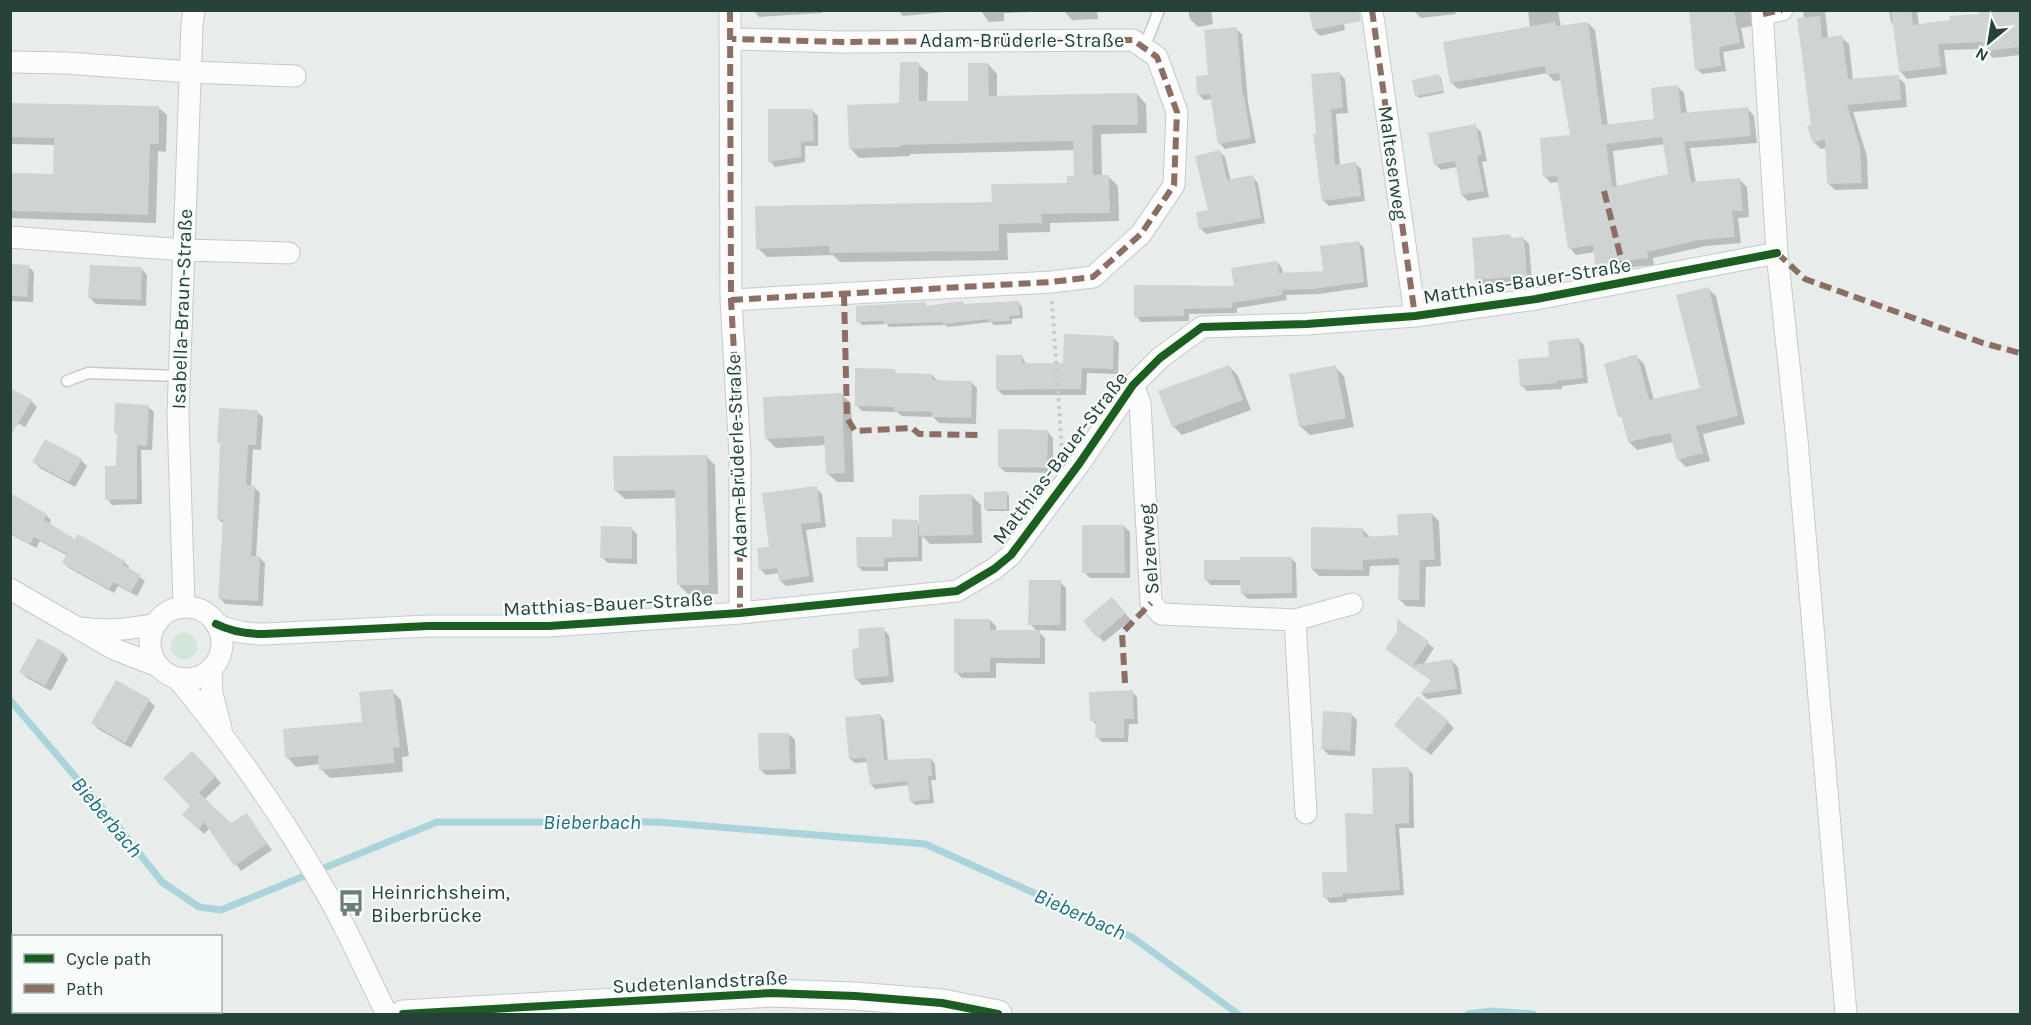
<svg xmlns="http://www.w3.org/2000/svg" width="2031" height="1025" viewBox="0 0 2031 1025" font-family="Karla,sans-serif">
  <rect width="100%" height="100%" fill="#e8edeb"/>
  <path fill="#d1e6d8" d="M171 646a13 13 0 1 1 26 0a13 13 0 1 1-26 0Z"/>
  <path fill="#0003" fill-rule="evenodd" d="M753,10H822V13L759,17Z
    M898,10H965L903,16Z
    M967,10H1097L1098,19L1072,20L1064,11L1004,13V21L989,22L981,11Z
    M1188,10H1211L1213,24L1198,27L1190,19Z
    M1341,10L1345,30L1320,36L1314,30Z
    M1455,10L1456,14L1421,18L1413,10Z
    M1528,10H1558L1561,27L1588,23L1595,30L1608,126L1656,121L1678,87L1684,93L1687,114L1748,109L1754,116L1757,143L1690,148L1696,183L1740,180L1747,187L1749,217L1738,218L1741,243L1706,246L1653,258L1654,265L1624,268L1625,277L1605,281L1598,274L1595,252L1576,255L1570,248L1560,182L1551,183L1544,176L1572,137L1562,80L1554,81L1547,73L1458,89L1451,82L1530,28ZM1665,144L1670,175L1617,188L1613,151Z
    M1691,10H1750L1752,26L1741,28L1745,48L1723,52L1726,71L1702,74L1697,69Z
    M1803,10H1825L1828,38L1841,37L1849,44L1853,80L1898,77L1905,84L1907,107L1853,112L1867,156L1868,189L1835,190L1828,183L1826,148L1821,149L1814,142Z
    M1889,10H1917L1919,26L1981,16V10H2020V55L1993,58L1985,49L1944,50L1947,74L1907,79L1900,71L1894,25L1891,22Z
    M1236,29L1242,34L1248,102L1256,143L1225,149L1219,143L1212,99L1204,100L1199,95Z
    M918,64L928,73L927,103L970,102L988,64L997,74V97L1137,94L1146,104L1147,133L1101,134L1102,176H1108L1118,186L1119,221L1050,223V232L1007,233L1008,260L840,262L833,255L767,257L758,248L993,203L1068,184L1075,177V150L910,154V156L859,158L850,148L901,104Z
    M1340,74L1345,79L1348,113L1336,114L1340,166L1356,164L1361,169L1365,201L1329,206L1323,200L1317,135Z
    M1438,76L1441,78L1444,93L1419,98L1417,96Z
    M10,105L159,108L167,115L166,152L158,151L156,223L10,218V174L55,176L56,145L10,144Z
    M812,110L818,116V146H805V162L775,167L770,161Z
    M1475,126L1481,132L1487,161L1482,162L1489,197L1468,201L1462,195L1457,167L1441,170L1435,164Z
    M1220,152L1225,157L1231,181L1252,177L1258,183L1265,223L1206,234L1200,228L1209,211Z
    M1510,236L1513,239L1523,238L1529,244L1532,281L1483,285L1477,279Z
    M1359,243L1364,248L1368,287L1319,294L1286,295L1287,300L1237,308V313L1189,314V321L1141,322L1136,316L1236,287L1277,262L1282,268L1283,274L1324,272Z
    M10,266H28L34,272L33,302L10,301Z
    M142,269L147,275L146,306L96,304L90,298Z
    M1708,289L1716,296L1745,424L1703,434L1710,461L1686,467L1678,459L1673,442L1637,450L1629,442L1624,421L1620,416L1636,356L1644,364L1654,400L1701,389Z
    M962,302L965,305L1019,303L1022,307L1023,318L1012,319V324L994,325L991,322L948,327L945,325L889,327L887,324L862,325L858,321L925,304L928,307Z
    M1113,338L1119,343L1118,374L1087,373L1086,395H1003L997,389L1022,357L1027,365H1065Z
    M1578,339L1584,345L1588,383L1562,386V389L1527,391L1521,385L1551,358Z
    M1229,366L1238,376L1251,410L1182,435L1173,426Z
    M1335,367L1344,376L1354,427L1310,435L1300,426Z
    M894,370L898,375H932L939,382H971L977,388L976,424L939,423L933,417L902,416L897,412L862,411L856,405Z
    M841,394L851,403L854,482H837L827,473L826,445L776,448L767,439Z
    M31,401L37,407L25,427L10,419Z
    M148,407L154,412L152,450H141L142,504L112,505L107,499L118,467L119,436L115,432Z
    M257,412L263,417L261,450L253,449L251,487H254L260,493L256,558H260L265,563L263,606L225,604L220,598L224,524L218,519L222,445L219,442Z
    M1048,432L1053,438V473L1005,472L999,466Z
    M706,456L715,465L718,594H688L679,585L677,498L625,499L615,490Z
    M81,460L87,466L75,487L40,468L34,462Z
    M816,488L822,494L826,527L806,530L814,582L786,586L780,580L779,573L766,575L760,569L771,548Z
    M1006,492L1009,495V511H988L986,509Z
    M10,495L46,515L51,520L49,525L76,541L124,562L129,567L128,569L145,581L137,596L118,586L114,593L69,568L64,563L68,556L40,541L36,548L10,534Z
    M972,496L981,505L982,543L930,544L922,536V561L888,562V571H863L858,567L917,522L921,525Z
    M1432,514L1439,521L1441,566L1426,567L1425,607L1406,606L1399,599L1400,565L1370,566L1369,576H1319L1312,569L1363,530L1370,537H1400Z
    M1124,526L1130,532V578H1090L1084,572Z
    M631,528L637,534V564L608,563L602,557Z
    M1291,558L1296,563L1297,598L1248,599L1242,593V585H1211L1205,579L1242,562Z
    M1060,582L1066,588V631L1037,630L1045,638V664L996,663V678H962L956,672L990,620L996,626V631L1038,632L1030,624Z
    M1118,605L1131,620L1104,642L1098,636Z
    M1399,622L1434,648L1423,665L1452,661L1458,667L1462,694L1427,699L1422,694L1432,681L1393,654L1399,632Z
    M883,629L889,635L894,682L862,685L856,679L860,650Z
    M38,640L63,653L68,659L51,691L27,678L21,672Z
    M116,682L149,701L155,706L131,748L98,729L93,723Z
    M392,691L401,700L409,756L402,757L403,772L330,778L321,769L320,764L296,767L287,757L364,723Z
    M1132,692L1137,697L1138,724H1129L1128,742H1102L1097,737V725L1092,720Z
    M1351,714L1357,720L1355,756L1329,755L1323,749Z
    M880,715L884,720L888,761L931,759L935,764L936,780H931L934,803L915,805L911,801L909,785L875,789L871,784L868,762L855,763L850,759Z
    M1448,722L1454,728L1431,755L1401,731Z
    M789,734L795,740L796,774L766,775L760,769Z
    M192,753L221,783L204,800L231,825L247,815L272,850L241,871L210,828L204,834L184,814L192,806Z
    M1408,769L1413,774L1414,828H1399L1404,895L1347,899V902L1330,903L1325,897L1349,873L1374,816Z"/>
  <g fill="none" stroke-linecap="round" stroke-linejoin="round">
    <path stroke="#a9d4db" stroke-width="7" d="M10,700L120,829L162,882L199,907L221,910L437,822H657L925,844L1132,937L1238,1014
      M1468,1014L1491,1011L1533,1014"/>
  </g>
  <path fill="#cfd4d2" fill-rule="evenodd" d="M1309,10H1359L1361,21L1313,30Z
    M1689,10H1734L1740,43L1719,47L1721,66L1695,70Z
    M1891,10H1911L1913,25L1950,20L1949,16L1979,14V10H2020V47L1984,51L1983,42L1938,44L1941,67L1899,72Z
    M1820,16L1822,38L1842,35L1848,79L1899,75L1901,100L1847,105L1860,147L1862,183L1827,184L1825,139L1813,143L1807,126L1811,125L1797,18Z
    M1555,22L1556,26L1588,22L1602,125L1654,119L1651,88L1678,85L1681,113L1748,107L1751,136L1684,142L1691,182L1740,178L1743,211H1732L1735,237L1699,240L1647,252L1648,258L1618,262V270L1596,274L1593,245L1568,249L1557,176L1543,177L1540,138L1570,135L1559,73L1546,75L1545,66L1450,83L1443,42ZM1662,137L1668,174L1612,187L1606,144Z
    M1237,27L1243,97L1244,96L1251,138L1218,144L1210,94L1197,95L1196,76L1208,75L1204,30Z
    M900,62H919V101H968V63H988L989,96L1137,93L1138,125H1092L1093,175H1109L1110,213L1041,214L1042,223L999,224V251L829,253V246L756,249L755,206L992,202L991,184L1067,183V176H1074L1073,141L901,145V147L849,149L847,105L899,103Z
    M1340,72L1343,108L1331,109L1335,165L1356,162L1361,196L1322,201L1313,134H1316L1311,74Z
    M1439,74L1443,91L1415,96L1412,80Z
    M10,103L159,106V144H150L148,215L10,211V173L53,174L54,138L10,137Z
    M768,109H813L814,141L801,142V157L768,162Z
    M1476,124L1482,155L1477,156L1484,191L1461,195L1455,161L1434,165L1428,133Z
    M1220,150L1227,180L1253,175L1261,218L1199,229L1196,212L1208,210L1195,156Z
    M1510,234L1511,238L1524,237L1527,276L1475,280L1472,238Z
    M1359,241L1364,282L1313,289L1282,290V295L1232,303V308L1184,309V316L1134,317V285L1234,286L1231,268L1277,261L1279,273L1323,271L1320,246Z
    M10,264L29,265L27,297L10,296Z
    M90,265L142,267L141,300L88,298Z
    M1709,287L1738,416L1696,426L1703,453L1677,460L1670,433L1628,442L1621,416L1618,417L1604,364L1637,354L1649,400L1700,388L1676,295Z
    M962,301L963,304L1019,301L1020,315L1009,316L1010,321L989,322V319L943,324L942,322L884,324V321L856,322V306L925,302L926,306Z
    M1064,334L1114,336L1113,369L1082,368L1081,389L996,390V355H1022V363H1063Z
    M1579,338L1583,378L1557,381V383L1520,386L1518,359L1549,357L1548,341Z
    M1229,365L1243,400L1172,427L1158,391Z
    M1336,365L1346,418L1299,427L1289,374Z
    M855,368L895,369V373L932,374V380L972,381L971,418L931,417L932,412L894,411V407L855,406Z
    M10,388L32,400L10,437Z
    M842,393L845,473L826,474L824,436L765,439L763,397Z
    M115,403L149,405L147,446L137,445V499L105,500V466H116L117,433H114Z
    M219,408L258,410L256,445H248L246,485L255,486L251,556H260L258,601L218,599L223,520L217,519L220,443H217Z
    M998,429L1048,430L1047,468L998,467Z
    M45,439L82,459L69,482L32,462Z
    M707,455L709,585H677L675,490L614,491L613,456Z
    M817,486L821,522L801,524L809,576L779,581L777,568L759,570L757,548L769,547L762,493Z
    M1007,491V509H984V492Z
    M10,493L47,514L44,520L75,539L78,534L125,561L123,565L141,575L131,592L113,582L109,589L62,563L67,554L34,537L30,544L10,533Z
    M972,494L973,535L919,536V495Z
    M1432,513L1435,560H1420L1419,600H1398L1399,558L1363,560V570L1311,569V527L1363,528V537L1398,535L1397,514Z
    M892,519L918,520V557L884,558V567H857L856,537H892Z
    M1082,525H1124L1125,573H1082Z
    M601,526L632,527V559L600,558Z
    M1240,557H1292V593L1241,594L1240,580H1204V560H1240Z
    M1029,580H1061L1060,625H1028Z
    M1112,597L1126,613L1097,638L1083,621Z
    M954,619H990V630H1040V658H990V672L954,673Z
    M1397,619L1429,641L1413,665L1452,659L1457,689L1420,694L1431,680L1385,649L1397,632Z
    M884,627L889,676L854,679L852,649L859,648L858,629Z
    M38,638L63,652L45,686L19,672Z
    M116,680L150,699L125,743L91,723Z
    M393,689L400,747L393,748L395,763L319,770L318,755L285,758L283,729L362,722L359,692Z
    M1133,690L1134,719H1124V738H1095L1096,721H1090L1089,692Z
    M1418,696L1449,721L1424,751L1394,725Z
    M1323,711L1352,713L1350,751L1321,749Z
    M880,714L884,760L931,758L932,776H928L930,799L910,802L907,781L870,785L866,758L849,759L845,717Z
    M758,733H789L790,769L759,770Z
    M192,751L216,776L199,793L231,823L247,813L267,844L234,866L204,822L198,829L182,815L190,806L163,778Z
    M1409,767V823L1395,824L1400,890L1342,894V897L1323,898L1322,872H1347L1345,813L1373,814L1372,768Z"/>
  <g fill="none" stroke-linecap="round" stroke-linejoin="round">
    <defs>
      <path id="service" d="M1144,48L1159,10
        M67,381L88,373L179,376"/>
      <path id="minor" d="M730,10L731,300L740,455V613
        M1372,10L1415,316
        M1762,10L1777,253L1797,440L1846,1014
        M1763,14L1782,10
        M10,62L66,63L190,72L295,76
        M10,237L184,250L289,253
        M731,300L1051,282L1093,277L1141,234L1174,185L1177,112L1157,57L1133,40L843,42L732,39
        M1133,385L1140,403L1151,603L1161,614L1295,620L1306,813
        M10,589L114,649L158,666
        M184,607L178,414L192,25L194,10
        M150 643a36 36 0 1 1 72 0a36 36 0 1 1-72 0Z
        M1295,620L1352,604
        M216,624C232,632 247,634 264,634L428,626H549L740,613L957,591L994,569L1011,555L1079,464L1133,385L1160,358L1202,327L1307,324L1415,316L1536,299L1777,253
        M83,628C108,632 131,629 156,624
        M211,670L212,694L221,728
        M177,678C230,742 279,811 321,884C346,925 365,971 387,1014"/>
      <path id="tertiary" d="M403,1014L771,993L855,996L942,1003L998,1014"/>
    </defs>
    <use href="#service" stroke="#c5cac8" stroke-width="13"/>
    <use href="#minor" stroke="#c5cac8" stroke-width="23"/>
    <use href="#tertiary" stroke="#c5cac8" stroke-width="29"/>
    <path stroke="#c3ccca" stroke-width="4" stroke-dasharray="3 4.5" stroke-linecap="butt" d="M1052,301L1062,452"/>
    <use href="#service" stroke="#fcfcfc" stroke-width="10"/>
    <use href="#minor" stroke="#fcfcfc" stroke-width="21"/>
    <use href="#tertiary" stroke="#fcfcfc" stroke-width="27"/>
    <path stroke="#8d6e63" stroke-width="6" stroke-dasharray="12 6" stroke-linecap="butt" d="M730,10L731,300L740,455V613
      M1372,10L1415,316
      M1763,14L1782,10
      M1604,191L1627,282
      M1777,253L1805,279L1983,343L2020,353
      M844,294L847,418L855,431L912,428L919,434L981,435
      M731,300L1051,282L1093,277L1141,234L1174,185L1177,112L1157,57L1133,40L843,42L732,39
      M1125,683L1122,633L1151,603"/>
    <defs>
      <path id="cycleway" d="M216,624C232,632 247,634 264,634L428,626H549L740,613L957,591L994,569L1011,555L1079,464L1133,385L1160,358L1202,327L1307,324L1415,316L1536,299L1777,253
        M403,1014L771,993L855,996L942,1003L998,1014"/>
    </defs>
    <use href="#cycleway" stroke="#f7fbf9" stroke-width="11"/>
    <use href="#cycleway" stroke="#1b5e20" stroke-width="8"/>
  </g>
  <defs>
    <symbol id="bus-bare" viewBox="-9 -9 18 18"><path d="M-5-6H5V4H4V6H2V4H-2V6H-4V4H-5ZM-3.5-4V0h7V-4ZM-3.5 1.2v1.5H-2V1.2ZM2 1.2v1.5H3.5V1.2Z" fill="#697e78" stroke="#f7fbf9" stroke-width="2.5" paint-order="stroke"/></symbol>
  </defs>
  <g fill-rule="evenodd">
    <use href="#bus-bare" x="332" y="884" width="38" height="38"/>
  </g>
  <g text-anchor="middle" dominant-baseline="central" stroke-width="4.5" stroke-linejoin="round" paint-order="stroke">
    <g font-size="20" fill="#24423a" stroke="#f7fbf9">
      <text x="1022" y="40">Adam-Brüderle-Straße</text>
      <text transform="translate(1393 163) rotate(82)">Malteserweg</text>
      <text transform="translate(1527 281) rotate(-9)">Matthias-Bauer-Straße</text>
      <text transform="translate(182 309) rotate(-88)">Isabella-Braun-Straße</text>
      <text transform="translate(737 456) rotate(-92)">Adam-Brüderle-Straße</text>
      <text transform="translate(1060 458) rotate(-53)">Matthias-Bauer-Straße</text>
      <text transform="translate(1149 549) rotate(-94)">Selzerweg</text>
      <text transform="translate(608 604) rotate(-3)">Matthias-Bauer-Straße</text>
      <text transform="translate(700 982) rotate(-3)">Sudetenlandstraße</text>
    </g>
    <g font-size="20" fill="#24423a" stroke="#f7fbf9" text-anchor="start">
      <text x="371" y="892">Heinrichsheim,<tspan x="371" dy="23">Biberbrücke</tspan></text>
    </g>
    <g font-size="21" font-style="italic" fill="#1c6f80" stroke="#f7fbf9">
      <text transform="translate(107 817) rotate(50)">Bieberbach</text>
      <text x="592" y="822">Bieberbach</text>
      <text transform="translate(1080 914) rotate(24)">Bieberbach</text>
    </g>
  </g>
  <rect width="2031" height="1025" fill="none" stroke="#24423a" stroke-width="24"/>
  <rect x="12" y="935" width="210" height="78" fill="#f7fbf9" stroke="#a3b1ad" stroke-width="1.5"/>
  <rect x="24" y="954" width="30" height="9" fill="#1b5e20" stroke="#a3b1ad" stroke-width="1.5"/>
  <text x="66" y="965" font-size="18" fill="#24423a">Cycle path</text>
  <rect x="24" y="984" width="30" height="9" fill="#8d6e63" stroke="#a3b1ad" stroke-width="1.5"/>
  <text x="66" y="995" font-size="18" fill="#24423a">Path</text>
  <g transform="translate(1989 42) rotate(210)" stroke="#f7fbf9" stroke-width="4.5" paint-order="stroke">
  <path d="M0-4.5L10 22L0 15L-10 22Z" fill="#24423a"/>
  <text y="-9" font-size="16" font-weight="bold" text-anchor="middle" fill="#24423a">N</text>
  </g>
</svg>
